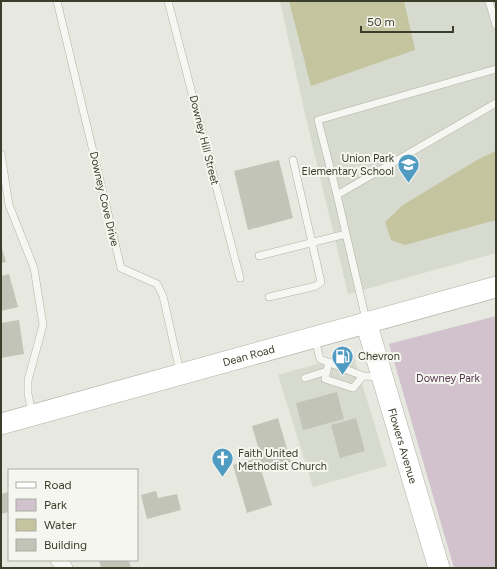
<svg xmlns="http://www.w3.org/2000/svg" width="497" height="569" viewBox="0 0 497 569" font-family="Figtree,sans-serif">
  <rect width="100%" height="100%" fill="#e7e8e0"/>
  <path fill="#d7dacf" d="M280,1H496V253L348,294L305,114Z
    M353,354L387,466L313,487L278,375Z"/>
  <path fill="#d1c2cd" d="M496,316V568H454L389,344Z"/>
  <path fill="#c4c59e" d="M289,1H404L415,50L311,86Z
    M496,151V220L405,245L391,240L385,222L403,205L477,160Z"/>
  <path fill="#c3c4b8" d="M279,160L293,218L248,230L234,171Z
    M1,245L6,262L1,263Z
    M9,274L18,307L1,311V276Z
    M19,320L24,354L1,358V323Z
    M337,392L344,419L303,430L296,403Z
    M278,418L291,462L261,470L272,505L247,513L233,465L261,457L252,426Z
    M356,418L365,451L340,458L331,425Z
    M156,491L158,498L177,494L181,510L147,519L141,495Z
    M9,492V512L1,514V494Z
    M99,560H129L131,568H101Z"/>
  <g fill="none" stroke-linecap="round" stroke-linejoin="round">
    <defs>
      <path id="lane" d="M57,1L121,268L157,284L163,296L180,372
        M168,1L240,278
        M489,1L496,25
        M1,154L9,205L34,268L43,325L28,380V394L32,413
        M337,195L318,120L496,69
        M259,256L346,234
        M269,297L316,286L321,282L293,160
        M366,320L337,195L496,103
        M315,339L320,359L363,376L380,377
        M329,362L325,379L353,388L363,376
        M305,378L327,371"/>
      <path id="street" d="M58,560L65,568"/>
      <g id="secondary">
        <path id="s1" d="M366,322L439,568"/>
        <path id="s2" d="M1,424L496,287"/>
      </g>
    </defs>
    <use href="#lane" stroke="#b0b2a6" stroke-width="8"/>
    <use href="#street" stroke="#b0b2a6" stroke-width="16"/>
    <use href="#secondary" stroke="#b0b2a6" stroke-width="22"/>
    <use href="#lane" stroke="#f6f7f3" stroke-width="7"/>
    <use href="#street" stroke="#f6f7f3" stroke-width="15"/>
    <use href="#secondary" stroke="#fff" stroke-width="21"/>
  </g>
  <defs>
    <symbol id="school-pin" viewBox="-11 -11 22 30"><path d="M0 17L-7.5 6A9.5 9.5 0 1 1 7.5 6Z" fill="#509bc2" stroke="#f5f6f0"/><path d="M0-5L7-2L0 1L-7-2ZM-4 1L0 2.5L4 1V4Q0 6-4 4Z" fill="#fff"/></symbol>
    <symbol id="fuel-pin" viewBox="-11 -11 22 30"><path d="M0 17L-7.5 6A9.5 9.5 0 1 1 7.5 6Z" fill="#509bc2" stroke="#f5f6f0"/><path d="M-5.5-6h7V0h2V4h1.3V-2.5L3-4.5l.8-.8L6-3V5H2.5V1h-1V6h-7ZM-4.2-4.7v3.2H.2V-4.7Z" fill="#fff"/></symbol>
    <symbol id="church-pin" viewBox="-11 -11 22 30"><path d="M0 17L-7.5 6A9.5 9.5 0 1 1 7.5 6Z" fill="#509bc2" stroke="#f5f6f0"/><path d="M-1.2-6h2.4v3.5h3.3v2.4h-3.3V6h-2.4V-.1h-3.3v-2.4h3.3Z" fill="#fff"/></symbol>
  </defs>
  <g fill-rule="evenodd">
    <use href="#school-pin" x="396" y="152" width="25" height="34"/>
    <use href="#fuel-pin" x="330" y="344" width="25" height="34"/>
    <use href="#church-pin" x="210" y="446" width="25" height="34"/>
  </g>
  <g text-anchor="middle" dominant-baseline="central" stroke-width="4" stroke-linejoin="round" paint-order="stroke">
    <g font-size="11" fill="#3b3e2a" stroke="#f5f6f0">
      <text transform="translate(204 140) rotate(76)">Downey Hill Street</text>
      <text transform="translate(104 199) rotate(77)">Downey Cove Drive</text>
      <text stroke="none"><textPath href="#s2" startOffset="257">Dean Road</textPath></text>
      <text stroke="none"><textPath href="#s1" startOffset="129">Flowers Avenue</textPath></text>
    </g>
    <g font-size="11" fill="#3b3e2a" stroke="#f5f6f0" text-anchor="start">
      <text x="394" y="158" text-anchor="end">Union Park<tspan x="394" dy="13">Elementary School</tspan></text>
      <text x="358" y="356">Chevron</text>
      <text x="238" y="453">Faith United<tspan x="238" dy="13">Methodist Church</tspan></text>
    </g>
    <g font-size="11" fill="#58394f" stroke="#f5f6f0">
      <text x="448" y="378">Downey Park</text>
    </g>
  </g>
  <rect width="497" height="569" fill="none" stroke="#3b3e2a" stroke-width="4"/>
  <rect x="8" y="469" width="130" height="92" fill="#f5f6f0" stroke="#abaca1"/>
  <rect x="16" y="482" width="20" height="6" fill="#ffffff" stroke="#abaca1"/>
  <text x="44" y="489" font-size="12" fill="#3b3e2a">Road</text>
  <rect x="16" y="499" width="20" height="12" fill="#d1c2cd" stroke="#abaca1"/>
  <text x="44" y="509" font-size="12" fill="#3b3e2a">Park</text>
  <rect x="16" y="519" width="20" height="12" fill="#c4c59e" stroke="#abaca1"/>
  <text x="44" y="529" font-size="12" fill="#3b3e2a">Water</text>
  <rect x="16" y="539" width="20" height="12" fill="#c3c4b8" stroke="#abaca1"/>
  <text x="44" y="549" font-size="12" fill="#3b3e2a">Building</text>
  <path d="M361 26v6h92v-6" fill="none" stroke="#3b3e2a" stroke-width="2"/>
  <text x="367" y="26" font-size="12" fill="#3b3e2a" stroke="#f5f6f0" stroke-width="3" paint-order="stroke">50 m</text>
</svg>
